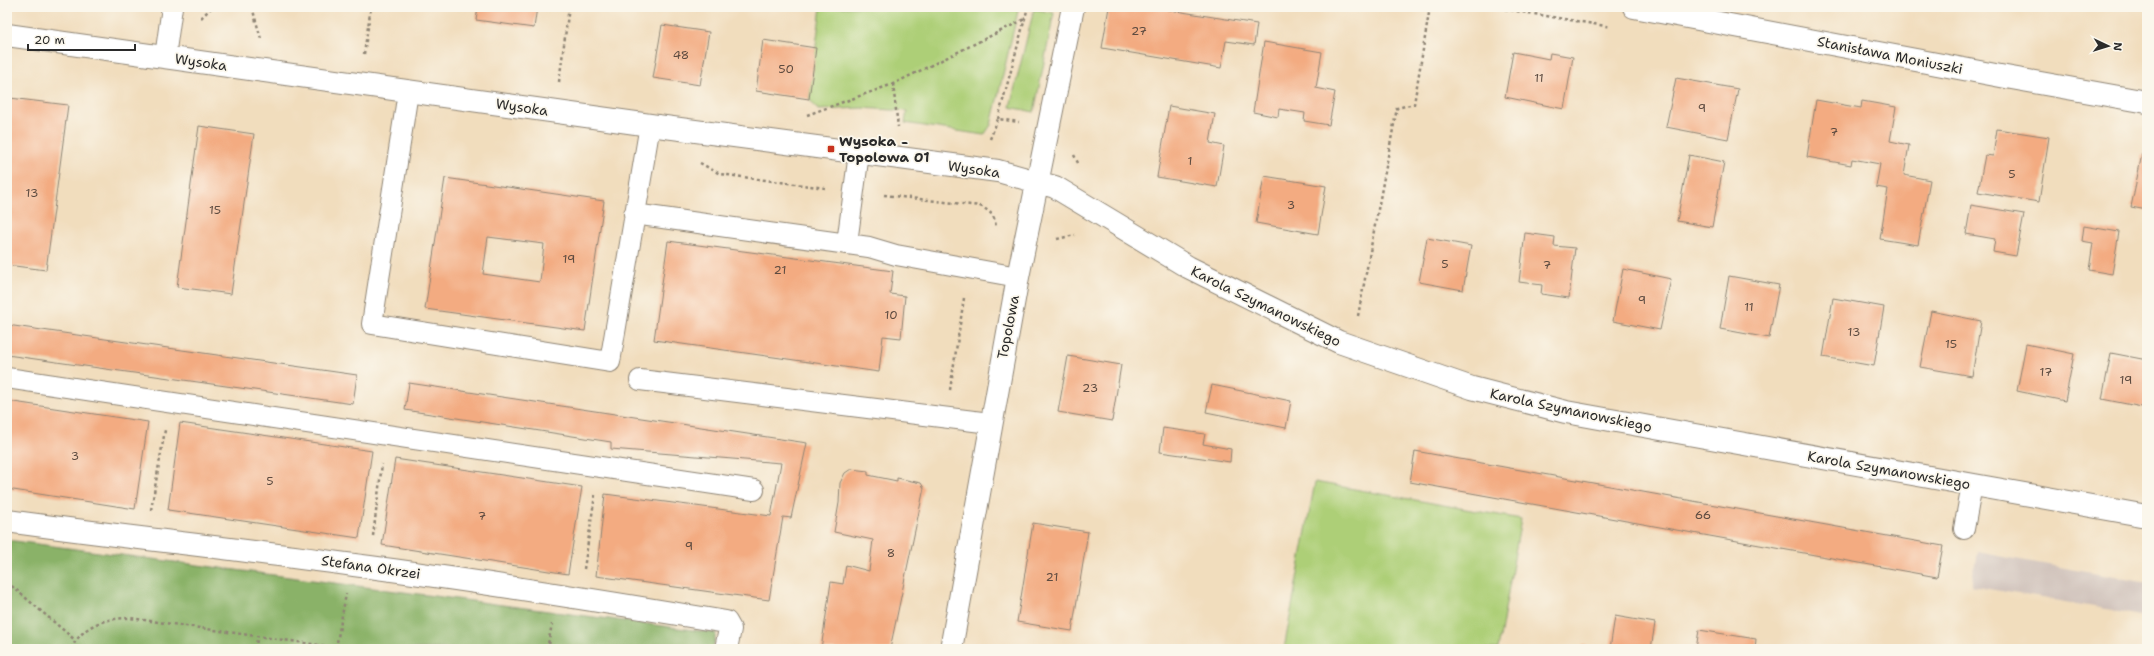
<svg xmlns="http://www.w3.org/2000/svg" width="2154" height="656" viewBox="0 0 2154 656" font-family="'Shantell Sans',sans-serif">
  <rect width="100%" height="100%" fill="#fbf7ec"/>
  <filter id="ink" filterUnits="userSpaceOnUse"><feTurbulence type="fractalNoise" baseFrequency=".025" numOctaves="2"/><feDisplacementMap in="SourceGraphic" scale="8" xChannelSelector="R" yChannelSelector="G"/><feConvolveMatrix kernelMatrix="1 2 1 2 8 2 1 2 1" color-interpolation-filters="sRGB"/></filter>
  <filter id="wash" filterUnits="userSpaceOnUse"><feTurbulence type="fractalNoise" baseFrequency=".012" numOctaves="4" result="noise"/><feDisplacementMap in="SourceGraphic" scale="16" xChannelSelector="R" yChannelSelector="G"/><feGaussianBlur stdDeviation="0.9" result="paint"/><feColorMatrix in="noise" values="0 0 0 0 0 0 0 0 0 0 0 0 0 0 0 0 0 1.4 0 .05"/><feComposite in="paint" operator="in"/></filter>
  <g filter="url(#wash)">
    <rect width="100%" height="100%" fill="#f1ddbd"/>
    <path fill="#cfc1ba" d="M1977,552L2147,583V616L1971,586Z"/>
    <path fill="#adcf77" stroke="#6c7d51" d="M821,7H1019L991,125L984,135L905,123L907,111L862,108L818,110L809,99Z
      M1034,9L1054,13L1034,112L1010,107Z
      M1315,482L1521,519L1498,649H1284Z"/>
    <path fill="#8ab268" stroke="#5a6e4a" d="M7,540L716,633L713,649H7Z"/>
    <g id="blocks">
      <path fill="#f3ab81" fill-rule="evenodd" d="M478,7H537L534,28L476,20Z
        M1109,7H1151L1257,24L1254,45L1226,41L1221,68L1102,48Z
        M1929,7H1940V10Z
        M662,25L709,32L700,85L653,78Z
        M763,40L816,48L809,99L756,91Z
        M1264,42L1322,52L1316,88L1335,92L1329,125L1304,121L1305,113L1279,109L1278,117L1253,112Z
        M1513,52L1549,59L1550,53L1573,57L1564,109L1505,97Z
        M1676,78L1738,89L1728,139L1666,127Z
        M10,98L68,105L46,270L7,265V122Z
        M1816,100L1861,108L1862,101L1896,107L1890,141L1909,145L1904,175L1930,180L1918,245L1880,239L1888,189L1876,187L1880,164L1852,159L1851,165L1807,157Z
        M1169,106L1215,114L1210,143L1224,146L1217,187L1157,177Z
        M199,126L254,134L231,294L177,287Z
        M1997,129L2049,137L2039,202L1978,192L1985,155L1993,156Z
        M2142,154L2147,155V210L2131,207Z
        M1689,155L1724,162L1712,227L1677,221Z
        M1264,176L1326,186L1318,234L1256,223Z
        M445,178L604,201L585,331L425,309ZM488,237L544,244L540,282L483,274Z
        M1971,205L2024,214L2016,256L1993,252L1995,239L1966,234Z
        M2084,226L2119,232L2112,274L2089,270L2093,243L2082,241Z
        M1525,233L1555,237L1554,246L1575,248L1569,298L1541,294L1542,285L1519,282Z
        M1427,238L1471,246L1463,290L1419,282Z
        M668,241L893,271L890,294L905,296L901,338L883,336L879,372L654,340Z
        M1623,269L1671,279L1660,330L1613,321Z
        M1729,276L1779,285L1769,338L1720,329Z
        M1833,298L1884,307L1874,366L1823,357Z
        M1931,311L1981,321L1972,376L1920,367Z
        M7,325L357,375L353,404L7,355Z
        M2026,344L2074,354L2065,401L2017,391Z
        M2111,353L2147,360V408L2102,399Z
        M1068,356L1121,365L1112,421L1058,412Z
        M409,383L807,443L791,518L783,517L769,600L596,576L605,494L771,516L781,463L611,449V442L405,410Z
        M1212,385L1291,401L1286,428L1206,412Z
        M7,401L148,422L135,509L7,489Z
        M180,423L372,451L359,538L168,510Z
        M1163,428L1205,434L1203,444L1231,449L1230,462L1160,452Z
        M1415,451L1943,546L1937,577L1410,482Z
        M395,459L582,487L568,574L382,545Z
        M851,469L868,471V475L897,481V478L921,483L924,488L890,649H821L831,582L843,584L846,565L869,571L873,540L834,532L839,503L840,483L845,473Z
        M1033,523L1088,532L1072,631L1017,622Z
        M1615,616L1655,623L1651,649H1610Z
        M1699,630L1756,639L1755,649H1696Z
        M1582,645L1599,648V649H1581Z"/>
    </g>
  </g>
  <g filter="url(#ink)">
    <use href="#blocks" fill-opacity="0" stroke="#8e8474" stroke-width="1"/>
    <g fill="none" stroke-linecap="round" stroke-linejoin="round">
      <defs>
        <path id="lane" d="M165,57L172,7
          M408,92L372,324L610,362L650,125
          M634,214L869,247L896,255L1018,277
          M847,243L859,153
          M7,378L754,490
          M640,380L990,423
          M1964,529L1972,485"/>
        <path id="street" d="M1634,7L2006,77L2147,102
          M7,35L650,125L998,171L1055,187L1188,267L1339,342L1472,388L1566,412L2147,516
          M7,521C123,537 239,549 354,565C479,581 602,601 726,622L730,629L726,649
          M951,649L1018,277L1073,7"/>
      </defs>
      <use href="#lane" stroke="#8e8474" stroke-width="22"/>
      <use href="#street" stroke="#8e8474" stroke-width="24"/>
      <path stroke="#8e8474" stroke-width="2.5" stroke-dasharray="3 3" stroke-linecap="butt" d="M252,7L261,39
        M1493,7L1611,27
        M201,18L212,7
        M364,54L371,7
        M559,82L569,7
        M893,84L898,127
        M807,115L893,84L1025,19
        M998,119L1028,7
        M990,139L998,119L1019,122
        M1074,155L1079,165
        M700,163L720,174L825,188
        M884,195L980,206C991,212 995,215 996,228
        M1057,239L1075,235
        M1358,316L1397,108L1414,104L1430,7
        M950,390L964,298
        M151,510L165,430
        M373,536L382,464
        M584,569L595,495
        M7,582L75,640
        M548,642L557,649
        M336,648L346,594
        M71,649C83,625 104,618 130,618L347,649
        M256,649L257,637
        M547,649L552,624"/>
      <use href="#lane" stroke="#fff" stroke-width="20"/>
      <use href="#street" stroke="#fff" stroke-width="22"/>
    </g>
  </g>
  <rect fill="#c8321e" stroke="#fbf7ec" stroke-width="1.5" x="827" y="145" width="8" height="8" rx="2"/>
  <g text-anchor="middle" dominant-baseline="central" stroke-width="3.5" stroke-linejoin="round" paint-order="stroke">
    <g font-size="12" fill="#5d4b40">
      <text x="1139" y="31">27</text>
      <text x="681" y="55">48</text>
      <text x="786" y="69">50</text>
      <text x="1539" y="78">11</text>
      <text x="1702" y="108">9</text>
      <text x="1834" y="132">7</text>
      <text x="1190" y="161">1</text>
      <text x="2012" y="174">5</text>
      <text x="32" y="193">13</text>
      <text x="1291" y="205">3</text>
      <text x="215" y="210">15</text>
      <text x="569" y="259">19</text>
      <text x="1445" y="264">5</text>
      <text x="1547" y="265">7</text>
      <text x="780" y="270">21</text>
      <text x="1642" y="300">9</text>
      <text x="1749" y="307">11</text>
      <text x="891" y="315">10</text>
      <text x="1854" y="332">13</text>
      <text x="1951" y="344">15</text>
      <text x="2046" y="372">17</text>
      <text x="2126" y="380">19</text>
      <text x="1090" y="388">23</text>
      <text x="75" y="456">3</text>
      <text x="270" y="481">5</text>
      <text x="1703" y="515">66</text>
      <text x="482" y="516">7</text>
      <text x="689" y="546">9</text>
      <text x="891" y="553">8</text>
      <text x="1052" y="577">21</text>
    </g>
    <g font-size="14" fill="#2b2b2b" stroke="#fbf7ec">
      <text transform="translate(1890 55) rotate(11)">Stanisława Moniuszki</text>
      <text transform="translate(201 62) rotate(8)">Wysoka</text>
      <text transform="translate(522 107) rotate(8)">Wysoka</text>
      <text transform="translate(974 169) rotate(8)">Wysoka</text>
      <text transform="translate(1266 306) rotate(26)">Karola Szymanowskiego</text>
      <text transform="translate(1008 327) rotate(-79)">Topolowa</text>
      <text transform="translate(1571 410) rotate(12)">Karola Szymanowskiego</text>
      <text transform="translate(1889 470) rotate(10)">Karola Szymanowskiego</text>
      <text transform="translate(371 567) rotate(8)">Stefana Okrzei</text>
    </g>
    <g font-size="14" font-weight="bold" fill="#2b2b2b" stroke="#fbf7ec" text-anchor="start">
      <text x="839" y="141">Wysoka -<tspan x="839" dy="16">Topolowa 01</tspan></text>
    </g>
  </g>
  <rect width="2154" height="656" fill="none" stroke="#fbf7ec" stroke-width="24"/>
  <g transform="translate(2108 46) rotate(94)" stroke="#fbf7ec" stroke-width="3" paint-order="stroke">
  <path d="M0-3L7 15L0 10L-7 15Z" fill="#2b2b2b"/>
  <text y="-6" font-size="11" font-weight="bold" text-anchor="middle" fill="#2b2b2b">N</text>
  </g>
  <path d="M28 44v6h107v-6" fill="none" stroke="#2b2b2b" stroke-width="2"/>
  <text x="34" y="44" font-size="12" fill="#2b2b2b" stroke="#fbf7ec" stroke-width="3" paint-order="stroke">20 m</text>
</svg>
